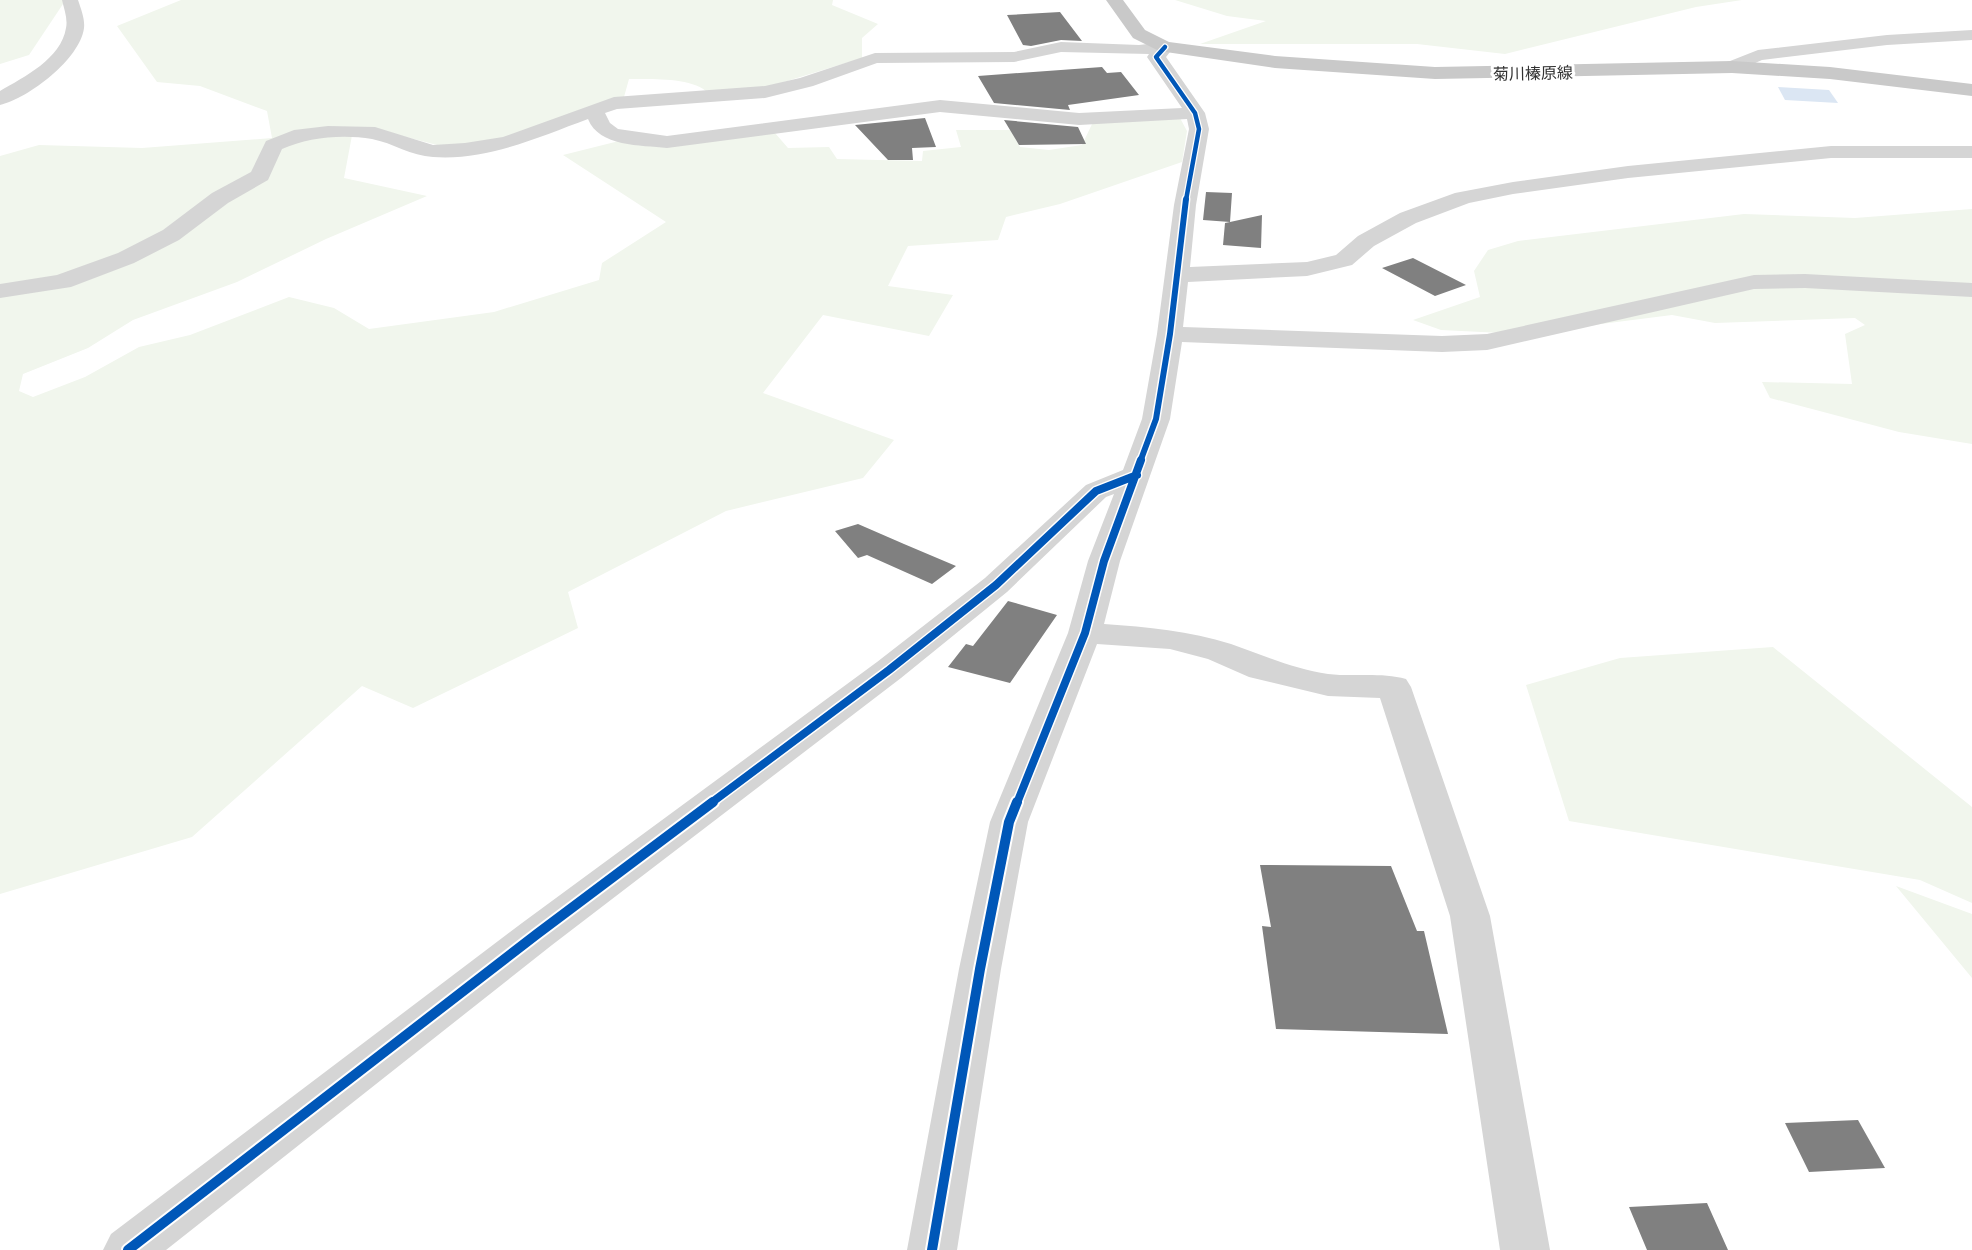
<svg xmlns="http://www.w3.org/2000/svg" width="1972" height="1250" viewBox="0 0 1972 1250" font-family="'Golos Text','Noto Sans JP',sans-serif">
  <rect width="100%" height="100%" fill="#fff"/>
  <path fill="#f1f6ed" d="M0,0H63V4L29,55L0,64Z
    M181,0H833L832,5L878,24L862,38V58L761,89L708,93C694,77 649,79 629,79L624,97L499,141L441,146L379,130H353L344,178L427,196L326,239L237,282L133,320L88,348L23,374L19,391L33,397L85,377L139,347L190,335L289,297L334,308L369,329L494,312L599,280L602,263L666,222L563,155L627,139L775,133L788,148L829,147L837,159L922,161L923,151L961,147L956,130H1011L1020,147L1049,150L1082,145L1093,122L1180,118L1187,131L1182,162L1060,204L1006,217L998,240L908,246L888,286L953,295L929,336L823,315L763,393L894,440L863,478L726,511L568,592L578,628L413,708L362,686L192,837L0,894V156L39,145L142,148L272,138L267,111L200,86L157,82L117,26Z
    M1175,0H1742L1696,7L1505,54L1417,44H1200L1266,21L1227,16Z
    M1972,209V444L1899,432L1770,398L1762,382L1852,384L1845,334L1865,325L1855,318L1715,323L1672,315L1522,334L1441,330L1413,320L1480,297L1474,271L1488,250L1518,241L1744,214L1855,218Z
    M1773,647L1972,807V903L1920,880L1569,821L1526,685L1620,658Z
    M1896,886L1972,914V978Z"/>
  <path fill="#dbe6f3" d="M1778,87L1829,90L1838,103L1785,100Z"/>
  <path fill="#808080" d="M1060,12L1082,41L1061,40L1031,46L1023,45L1007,15Z
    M1102,67L1107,73L1121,72L1139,95L1068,105L1070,110L994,103L978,76Z
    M925,118L936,147L912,148L913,160H888L855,125Z
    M1004,120L1078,127L1086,144L1019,145Z
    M1206,192L1232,193L1230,222L1262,215L1261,248L1223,245L1225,223L1230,222L1203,220Z
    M1413,258L1466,285L1435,296L1382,268Z
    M858,524L904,544L956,566L932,584L867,555L858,558L835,531Z
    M1008,601L1057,615L1010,683L948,667L966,644L973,646Z
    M1260,865L1391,866L1417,931H1424L1448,1034L1276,1029L1262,926L1271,927Z
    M1858,1120L1885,1168L1809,1172L1785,1123Z
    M1707,1203L1728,1250H1647L1629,1207Z"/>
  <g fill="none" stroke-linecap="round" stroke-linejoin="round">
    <path fill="#d5d5d5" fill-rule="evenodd" d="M62,0H78C81,9 85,19 84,28C80,59 29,98 0,105V91C24,77 61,59 66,28C68,19 64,9 62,0Z
      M1972,30V40L1887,45L1762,60L1732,73L1723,67L1725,63L1758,50L1887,35Z
      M1061,42L1139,45L1165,42L1174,47L1166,57L1205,113L1209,129L1196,205L1190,267L1307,262L1336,255L1358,236L1400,213L1455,193L1513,182L1628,166L1831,146H1972V158H1831L1628,178L1513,194L1469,203L1416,223L1374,246L1352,265L1307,276L1188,282L1183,327L1442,336L1487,334L1754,275L1805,274L1972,283V297L1805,288L1754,289L1487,350L1442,352L1182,342L1170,419L1120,561L1104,624C1148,627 1189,631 1231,644C1263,655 1294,669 1328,674C1354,677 1381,672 1406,679L1411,687L1490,916L1550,1250H1500L1450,916L1380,698L1328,696L1249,677L1208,659L1170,649L1097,644L1028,822L1001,969L957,1250H907L959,969L990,822L1068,633L1088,561L1114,494L1106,497L1007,592L901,678L552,945L166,1250H103L111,1234L522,923L877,662L985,578L1086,485L1123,470L1142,419L1157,334L1174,205L1189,129L1187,119L1079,125L940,112L667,148C641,145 599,147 588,119C539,137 487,161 433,157C411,156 393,143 372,139C343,134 308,137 282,149L268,180L228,203L179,240L134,263L71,287L0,298V284L57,275L118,253L163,230L212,193L251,172L266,141L294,130L328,126L375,127L433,145L465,143L503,137L614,97L765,86L800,78L875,53L1014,52ZM1061,52L1149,54L1147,57L1182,108L1079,113L940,100L667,136L618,129L610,123L605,113L617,109L765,98L813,86L877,63L1014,62Z"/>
    <path fill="#c9c9c9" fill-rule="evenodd" d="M1106,0H1123L1145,30L1169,42L1275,56L1435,67L1732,61L1830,67L1972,84V96L1830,79L1732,73L1435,79L1275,68L1159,51L1133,38Z"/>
    <defs>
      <path id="cycleway-far3" d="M1165,47L1156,57L1195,113L1199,129L1186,200"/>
      <path id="cycleway-far2" d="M1140,462L1156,419L1170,334L1186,199"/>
      <path id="cycleway-far1" d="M711,803L889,670L996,585L1096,491L1137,475
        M1017,803L1085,633L1104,561L1141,460"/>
      <path id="cycleway" d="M128,1250L537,934L713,802
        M932,1250L980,969L1009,822L1017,802"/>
    </defs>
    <use href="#cycleway-far3" stroke="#fff" stroke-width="7"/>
    <use href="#cycleway-far2" stroke="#fff" stroke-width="9"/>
    <use href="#cycleway-far1" stroke="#fff" stroke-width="11"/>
    <use href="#cycleway" stroke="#fff" stroke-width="14"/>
    <use href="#cycleway-far3" stroke="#0057b8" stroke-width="4.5"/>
    <use href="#cycleway-far2" stroke="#0057b8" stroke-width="6"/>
    <use href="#cycleway-far1" stroke="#0057b8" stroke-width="8"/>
    <use href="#cycleway" stroke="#0057b8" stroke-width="10"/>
  </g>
  <g text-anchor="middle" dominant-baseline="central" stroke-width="6" stroke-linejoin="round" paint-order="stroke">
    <g font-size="16" fill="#313131" stroke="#fff">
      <text transform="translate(1533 73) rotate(-1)">菊川榛原線</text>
    </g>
  </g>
</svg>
